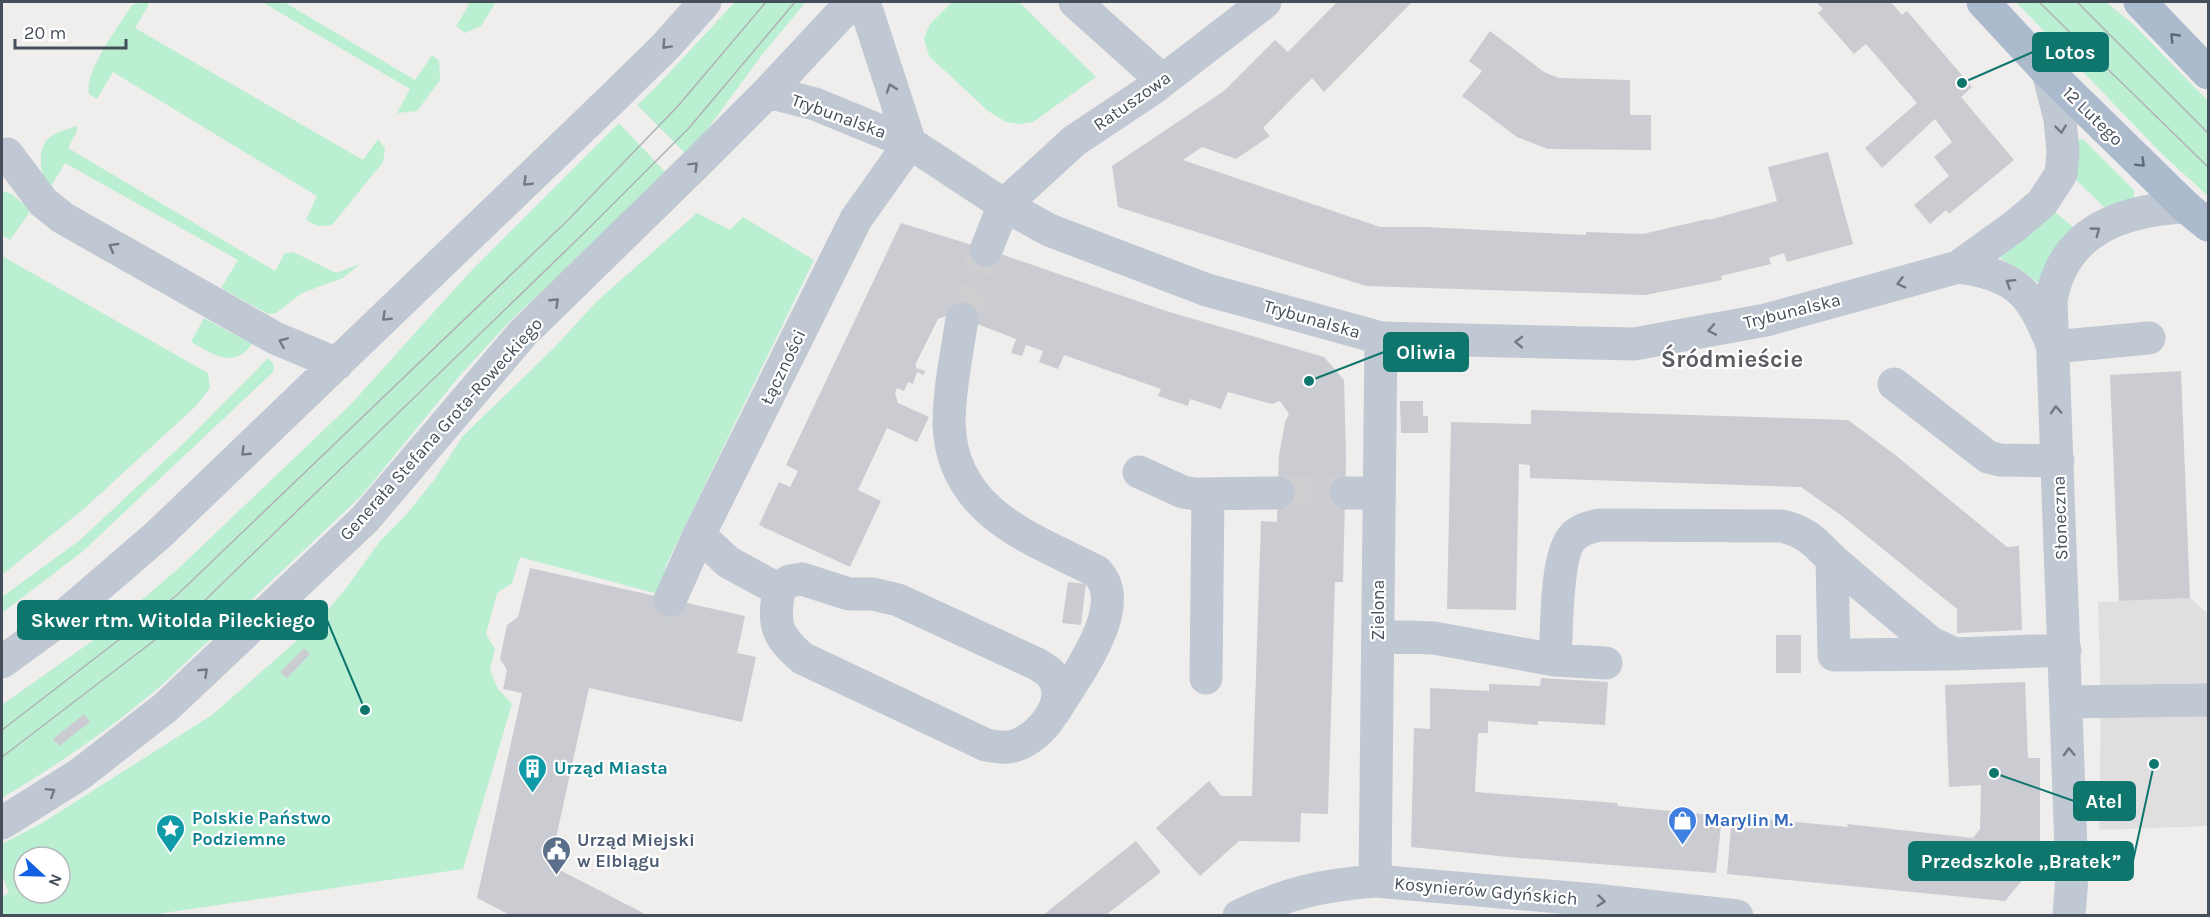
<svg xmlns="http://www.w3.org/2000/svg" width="2210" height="917" viewBox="0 0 2210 917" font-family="Karla,sans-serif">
  <rect width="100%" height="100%" fill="#f0eded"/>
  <path fill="#e1dedf" d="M2190,598L2208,614V826L2099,830L2101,702L2098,602Z"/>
  <path fill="#baefd2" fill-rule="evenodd" d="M143,2L149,4L135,28L363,160L378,139L385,148L383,162L332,225L318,226L306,220L317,196L113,72L97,99L89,94C84,71 119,26 132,5Z
    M262,2H284L415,80L432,55L439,61L440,80L417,111L397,113L410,89Z
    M463,2H496L481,26L465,33L456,26L469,5Z
    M735,2H806L761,56L688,156L637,105L655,88Z
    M952,2H1019L1096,77L1033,122L1020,124L1006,122L988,111L929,56L924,38L930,24Z
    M2016,2H2106L2134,25L2208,101V196L2162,154Z
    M619,123L668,175L511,320L462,373L362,495L163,684C113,727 59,764 2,798V705L102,634L180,567L352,403L468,274Z
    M77,126V131L68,148L275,271L285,253L293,252L336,273L360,264L343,278L302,293L276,313L268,314L221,288L238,260L65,163L50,188C44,179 41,173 41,162C40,136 55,133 77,126Z
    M2081,139L2084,140L2134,190V198L2105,208L2072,176L2077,140Z
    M2,191L12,194L28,208L29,213L10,240L2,235Z
    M2054,211L2074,228L2040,282H2037L2020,269L2001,259L2000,255Z
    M697,213L730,230L743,217L814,260L667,563L658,594L520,557L512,583L497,593L486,634L495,649L490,670L498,689L512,704L463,869L150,915L2,916V897L9,893L2,875V844L42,823L212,715L318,622L347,587L380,541L406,515L434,480L463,436L555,347L596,302ZM24,857H60V893H24Z
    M2,256L208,373L210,388L196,406L86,507L2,575Z
    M204,318L252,344C233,370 213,354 191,342Z
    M268,358L274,365L273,372L82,552L2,613V597L80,540L186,441Z"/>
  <path fill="#caccd2" d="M1337,2H1412L1324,92L1312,78L1263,128L1270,136L1236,159L1202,147L1183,160L1380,227H1426L1586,235V232L1643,234L1707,219L1709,220L1777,201L1768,167L1828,152L1853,244L1787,262L1784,253L1769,258L1771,264L1721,276L1722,280L1645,295L1366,286L1118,207L1112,166L1224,91L1275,40L1288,52Z
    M1816,2H1891L1902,15L1907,11L1972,87L1961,97L2014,160L1949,214L1946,210L1930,224L1914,205L1949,176L1934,157L1952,142L1935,119L1882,168L1865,148L1917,103L1866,44L1854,54L1818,13L1823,9Z
    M1490,31L1544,72L1559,78L1630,80V115H1651V150L1548,149L1517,137L1462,96L1482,71L1469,61Z
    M901,223L998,253L1166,311L1324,357L1344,380L1346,457L1343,582H1335L1328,814L1301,813L1300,842L1239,841L1200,876L1156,828L1209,781L1221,796H1252L1261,521L1277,522L1279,455L1285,422L1289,414L1280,401L1272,404L1228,392L1221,409L1190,399L1188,406L1158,396L1161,389L1064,355L1058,369L1039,362L1043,351L1026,345L1022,356L1011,353L1016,339L951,314L938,319L916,363V368L925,371L924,375L917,372L913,384L908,382L904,391L897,388L895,393L898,403L929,417L917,442L887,428L858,490L881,501L850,567L759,525L779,482L790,487L798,471L786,465Z
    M2181,371L2190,598L2119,601L2110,375Z
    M1400,401H1423V416H1428V433H1401Z
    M1531,410L1848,420L1894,454L2007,547L2019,546L2022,630L1957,633V609L1842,516L1801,487L1530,478V465L1519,464L1516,610L1447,609L1451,422L1531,424Z
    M530,568L745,616L737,653L756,657L742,722L589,688L550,865L647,915H510L477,898L522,693L503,689L507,670L500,659L507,625L518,617Z
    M1068,582L1086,584L1081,625L1062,623Z
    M1776,635H1801V673H1776Z
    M304,648L310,654L287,678L280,672Z
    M1541,678L1608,682L1605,725L1538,721V725L1488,721V733H1478L1475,792L1617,803L1618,806L1722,816L1716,873L1508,857L1411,847L1414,728L1430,729V688L1489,691V684L1540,686Z
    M2025,682L2028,758H2040V859L2005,901L1727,874L1732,816L1848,827L1847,824L1973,838L1980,829L1981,785L1949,787L1945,685Z
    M84,714L90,722L59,746L53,739Z
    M1136,841L1161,872L1106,915H1043Z"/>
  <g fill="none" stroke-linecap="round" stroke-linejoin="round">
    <path stroke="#cecdd0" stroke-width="33" stroke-dasharray="33 16" stroke-linecap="butt" d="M962,319L986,250
      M1278,493H1346"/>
    <path stroke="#c0c8d3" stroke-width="33" d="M864,2L910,143
      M1075,2L1162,80
      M768,92L815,104L910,143L1004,205L1049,230L1207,290L1381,338L1634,344L1766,320L1958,267L2015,226L2042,203L2061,174L2063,152L2060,119L2048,72
      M2,157L7,154L43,202L63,218L275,338L337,364
      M986,250L1004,205L1074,141L1152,89L1265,2
      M1958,267C2018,275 2032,294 2053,347L2149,338
      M962,319C957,353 949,389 949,424C952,512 1030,538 1096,571C1132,605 1073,680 1054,712
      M1894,384L1988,457L2000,460L2058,461
      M1139,472L1183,492L1195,494L1278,493
      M1346,493H1379
      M699,535L728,562L779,590
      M1832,560L1834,655L1954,654
      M802,579L849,594H873L898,600L1037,664C1041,667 1046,669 1049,672C1074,698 1041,738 1014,746C1005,749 995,746 986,745L802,658C776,635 773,625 779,590L789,581Z
      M670,600L699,535L856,219L910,143
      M1378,636L1434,638L1555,660L1606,663
      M1555,660C1557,634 1555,552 1574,536C1581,529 1591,527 1600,525L1782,526C1816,535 1817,548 1842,568C1871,593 1901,618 1931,643L1955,654L2065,650
      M2,662L57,622L158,535L614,97L665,47L705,2
      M1206,678L1208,495
      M2067,702L2208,700
      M2,823L80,774L166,707L365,519L523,333L699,161L768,92L852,2
      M1375,881L1381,338
      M1239,916C1287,893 1323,885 1375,881L1594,900L1737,916
      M2069,916L2072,876L2051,301C2063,230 2122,210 2186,207"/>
    <path stroke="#acbacd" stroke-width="33" d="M1983,2L2048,72L2186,207L2208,225
      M2140,2L2208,73"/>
    <path stroke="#afb2b8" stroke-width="1.5" d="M2039,2L2208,167
      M2077,2L2208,133
      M2,3V2
      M2,730L177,595L569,219L678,106L766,2
      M2,757L198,607L585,232L689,128L795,2"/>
  </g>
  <defs><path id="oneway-chevron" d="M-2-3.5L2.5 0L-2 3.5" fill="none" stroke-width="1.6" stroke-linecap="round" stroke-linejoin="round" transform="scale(1.5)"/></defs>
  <g stroke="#5f6a78">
    <use href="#oneway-chevron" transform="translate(2174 37) rotate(-134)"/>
    <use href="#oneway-chevron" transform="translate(2141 163) rotate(44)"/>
  </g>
  <g stroke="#707985">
    <use href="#oneway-chevron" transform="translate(666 45) rotate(133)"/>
    <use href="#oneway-chevron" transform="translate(891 88) rotate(-109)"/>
    <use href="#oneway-chevron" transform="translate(2061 129) rotate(84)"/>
    <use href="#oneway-chevron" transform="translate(694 166) rotate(-45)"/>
    <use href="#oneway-chevron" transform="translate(527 182) rotate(136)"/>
    <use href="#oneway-chevron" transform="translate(2096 231) rotate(-36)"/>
    <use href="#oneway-chevron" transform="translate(113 247) rotate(-150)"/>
    <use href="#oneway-chevron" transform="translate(1901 283) rotate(165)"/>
    <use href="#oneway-chevron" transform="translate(2010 283) rotate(-148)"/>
    <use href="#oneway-chevron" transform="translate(555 302) rotate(-44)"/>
    <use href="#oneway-chevron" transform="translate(386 317) rotate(136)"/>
    <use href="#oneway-chevron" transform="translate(1712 330) rotate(169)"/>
    <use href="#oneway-chevron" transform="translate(283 342) rotate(-157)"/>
    <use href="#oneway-chevron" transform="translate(1519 342) rotate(-179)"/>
    <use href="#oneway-chevron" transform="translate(2056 410) rotate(-93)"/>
    <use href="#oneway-chevron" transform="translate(245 452) rotate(136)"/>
    <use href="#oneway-chevron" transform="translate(204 672) rotate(-43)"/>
    <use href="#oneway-chevron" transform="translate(2069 752) rotate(-92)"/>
    <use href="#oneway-chevron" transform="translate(51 792) rotate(-32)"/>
    <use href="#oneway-chevron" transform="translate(1601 901) rotate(6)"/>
  </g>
  <defs>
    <symbol id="building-pin" viewBox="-11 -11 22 30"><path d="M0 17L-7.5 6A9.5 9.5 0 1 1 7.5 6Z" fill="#0f9aa8" stroke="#fff"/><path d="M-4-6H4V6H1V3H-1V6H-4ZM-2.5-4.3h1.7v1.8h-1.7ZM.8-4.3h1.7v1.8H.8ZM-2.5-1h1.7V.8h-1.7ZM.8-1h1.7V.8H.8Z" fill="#fff"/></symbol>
    <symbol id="shop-pin" viewBox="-11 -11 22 30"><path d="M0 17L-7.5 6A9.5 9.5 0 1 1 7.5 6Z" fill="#3f7fe0" stroke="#fff"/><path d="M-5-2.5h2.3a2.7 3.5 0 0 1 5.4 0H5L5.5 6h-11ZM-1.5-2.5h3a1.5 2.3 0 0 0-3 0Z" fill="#fff"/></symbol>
    <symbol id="sight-pin" viewBox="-11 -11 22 30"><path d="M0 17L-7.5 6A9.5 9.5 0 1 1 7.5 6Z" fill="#0f9aa8" stroke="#fff"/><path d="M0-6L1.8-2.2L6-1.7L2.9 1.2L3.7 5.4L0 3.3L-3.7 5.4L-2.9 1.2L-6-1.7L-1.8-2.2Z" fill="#fff"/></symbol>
    <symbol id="civic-pin" viewBox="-11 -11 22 30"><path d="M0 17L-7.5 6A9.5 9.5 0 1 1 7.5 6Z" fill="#5c6f8a" stroke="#fff"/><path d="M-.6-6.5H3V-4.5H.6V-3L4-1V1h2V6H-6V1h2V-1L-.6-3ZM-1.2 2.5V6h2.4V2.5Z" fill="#fff"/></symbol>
  </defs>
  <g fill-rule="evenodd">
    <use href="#building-pin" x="516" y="752" width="33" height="45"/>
    <use href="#shop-pin" x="1666" y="804" width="33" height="45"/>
    <use href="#sight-pin" x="154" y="812" width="33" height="45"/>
    <use href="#civic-pin" x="540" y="834" width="33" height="45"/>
  </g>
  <g text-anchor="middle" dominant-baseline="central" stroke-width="4.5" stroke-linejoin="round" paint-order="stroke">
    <g font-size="18" fill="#454f5b" stroke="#fff">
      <text transform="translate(1132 101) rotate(-35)">Ratuszowa</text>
      <text transform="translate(839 116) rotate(20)">Trybunalska</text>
      <text transform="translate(2093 116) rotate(44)">12 Lutego</text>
      <text transform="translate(1792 311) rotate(-14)">Trybunalska</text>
      <text transform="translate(1312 319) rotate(16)">Trybunalska</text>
      <text transform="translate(783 367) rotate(-64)">Łączności</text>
      <text transform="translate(441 429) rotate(-48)">Generała Stefana Grota-Roweckiego</text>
      <text transform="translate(2060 518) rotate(-92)">Słoneczna</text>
      <text transform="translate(1378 610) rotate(-90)">Zielona</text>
      <text transform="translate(1486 891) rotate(5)">Kosynierów Gdyńskich</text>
    </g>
    <g font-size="18" font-weight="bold" fill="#0d838f" stroke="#fff" text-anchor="start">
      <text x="554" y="768">Urząd Miasta</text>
      <text x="192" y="818">Polskie Państwo<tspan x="192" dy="21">Podziemne</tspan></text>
    </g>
    <g font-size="18" font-weight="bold" fill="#366cbe" stroke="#fff" text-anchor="start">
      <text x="1704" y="820">Marylin M.</text>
    </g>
    <g font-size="18" font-weight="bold" fill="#4e5e75" stroke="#fff" text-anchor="start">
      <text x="577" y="840">Urząd Miejski<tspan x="577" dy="21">w Elblągu</tspan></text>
    </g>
    <g font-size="24" font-weight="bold" fill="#5a5d62" stroke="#fff">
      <text x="1732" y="359">Śródmieście</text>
    </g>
  </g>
  <path fill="none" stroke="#0f766e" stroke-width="2" d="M1962 83L2033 52M1309 381L1384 352M365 710L327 620M1994 773L2074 801M2154 764L2133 861"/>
  <g fill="#0f766e" stroke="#fff" stroke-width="2">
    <circle cx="1962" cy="83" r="6"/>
    <circle cx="1309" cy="381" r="6"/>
    <circle cx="365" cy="710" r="6"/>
    <circle cx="1994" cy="773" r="6"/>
    <circle cx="2154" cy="764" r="6"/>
  </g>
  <g fill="#0f766e" stroke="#0f766e" stroke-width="2">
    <rect x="2033" y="33" width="75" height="38" rx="6"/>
    <rect x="1384" y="333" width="84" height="38" rx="6"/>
    <rect x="18" y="601" width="309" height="38" rx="6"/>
    <rect x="2074" y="782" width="61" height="38" rx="6"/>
    <rect x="1909" y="842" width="224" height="38" rx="6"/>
  </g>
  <g font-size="20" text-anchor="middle" font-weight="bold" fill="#fff">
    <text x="2070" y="59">Lotos</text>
    <text x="1426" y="359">Oliwia</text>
    <text x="173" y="627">Skwer rtm. Witolda Pileckiego</text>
    <text x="2104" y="808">Atel</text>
    <text x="2021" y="868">Przedszkole „Bratek”</text>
  </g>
  <rect width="2210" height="917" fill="none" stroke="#454f5b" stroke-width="6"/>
  <g transform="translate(42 875) rotate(112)"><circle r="28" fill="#ffffff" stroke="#b5b9bd" stroke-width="1.5"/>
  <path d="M0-4.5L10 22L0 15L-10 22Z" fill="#1460e3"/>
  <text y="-9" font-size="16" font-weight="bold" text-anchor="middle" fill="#454f5b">N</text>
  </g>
  <path d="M15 39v9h111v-9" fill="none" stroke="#454f5b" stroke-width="3"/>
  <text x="24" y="39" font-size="18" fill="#454f5b" stroke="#ffffff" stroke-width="4.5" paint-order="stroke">20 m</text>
</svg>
